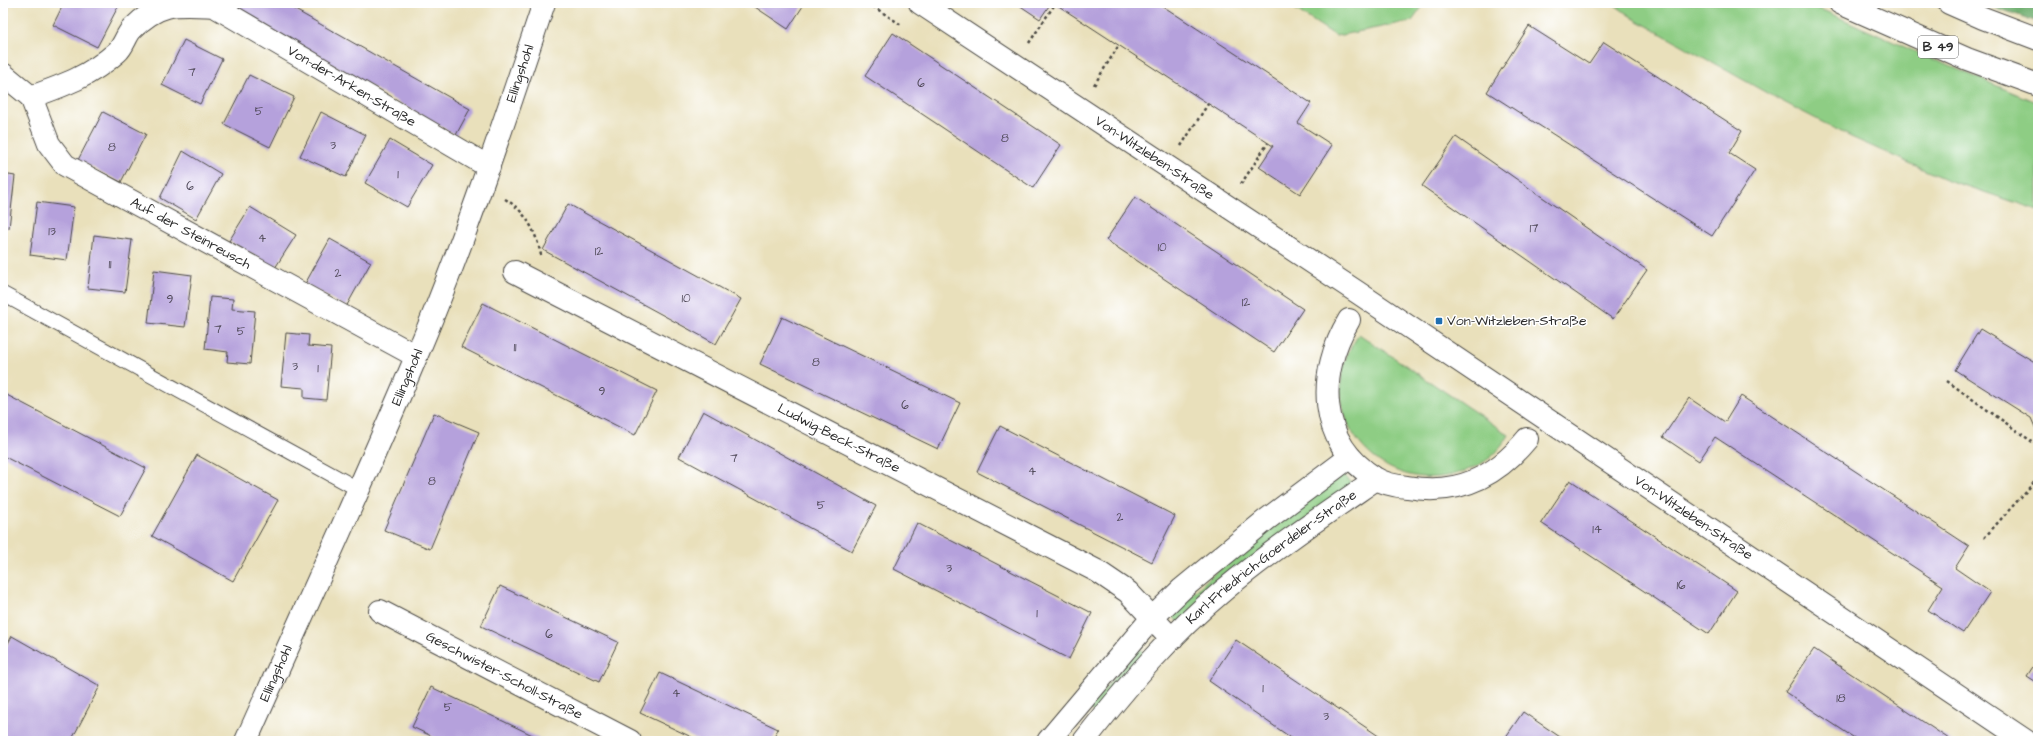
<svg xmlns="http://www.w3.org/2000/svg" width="2041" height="744" viewBox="0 0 2041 744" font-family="'Architects Daughter',sans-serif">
  <rect width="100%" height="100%" fill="#fff"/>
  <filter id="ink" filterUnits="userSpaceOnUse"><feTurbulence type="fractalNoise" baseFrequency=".025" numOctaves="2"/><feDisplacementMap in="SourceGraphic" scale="8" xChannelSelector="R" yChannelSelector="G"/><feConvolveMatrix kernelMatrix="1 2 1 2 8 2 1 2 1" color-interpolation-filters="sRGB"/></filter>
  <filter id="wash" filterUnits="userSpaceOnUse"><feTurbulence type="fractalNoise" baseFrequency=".012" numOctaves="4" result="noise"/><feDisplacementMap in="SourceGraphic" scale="16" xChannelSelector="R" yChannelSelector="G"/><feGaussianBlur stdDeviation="0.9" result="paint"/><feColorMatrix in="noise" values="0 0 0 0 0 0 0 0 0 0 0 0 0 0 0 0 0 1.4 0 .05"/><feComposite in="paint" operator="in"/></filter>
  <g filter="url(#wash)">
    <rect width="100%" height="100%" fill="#e9e0bb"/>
    <path fill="#8ecd84" stroke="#5c7c58" d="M1286,3H1425L1412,21L1336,36Z
      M1612,3H1807L1909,49L2038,103V210L1945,179L1851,137L1774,97L1633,18Z
      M1359,334L1509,435C1498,454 1486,463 1465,471C1391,499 1319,431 1347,355C1350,348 1355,341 1359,334Z
      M1343,474L1352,483L1179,623L1171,615L1211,576Z
      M1138,648L1147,655L1096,715L1089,708Z"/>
    <path fill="#72b072" stroke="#4e6e4e" d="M1986,3H2038V22L1992,6Z"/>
    <g id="blocks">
      <path fill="#b5a1dc" d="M64,3H120L97,47L53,25Z
        M223,3H283L470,109L456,135Z
        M749,3H805L788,29Z
        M1016,3H1051L1040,19Z
        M1054,3H1158L1311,103L1298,123L1332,145L1300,194L1259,167L1273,146Z
        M1529,26L1589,64L1604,42L1742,131L1729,153L1755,170L1712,236L1487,92Z
        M893,33L1061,145L1033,188L865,76Z
        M184,40L222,59L200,104L162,85Z
        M249,75L294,97L270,147L224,124Z
        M103,112L146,134L121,182L78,160Z
        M321,112L366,135L346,177L300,156Z
        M1456,137L1647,270L1613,319L1422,186Z
        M390,140L432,165L407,207L365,183Z
        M183,151L221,174L196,219L160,198Z
        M3,174L15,176L9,228L3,227Z
        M1135,197L1303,309L1274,352L1106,240Z
        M37,202L74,207L67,260L30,255Z
        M568,204L741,299L716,344L543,250Z
        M250,207L296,235L275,268L229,241Z
        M94,235L132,240L125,292L88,288Z
        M330,239L371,262L346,307L305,284Z
        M154,270L192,275L185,327L148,323Z
        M210,297L233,299L232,309L255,311L250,364L227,362L228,352L205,349Z
        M483,303L657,391L635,435L461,347Z
        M782,317L960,403L938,449L760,364Z
        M1980,329L2038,364V434L2031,418L1955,370Z
        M286,333L309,335L308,346L331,348L326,400L304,398V388L281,386Z
        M3,393L146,468L120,516L3,456Z
        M1741,396L1969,546L1955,568L1990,592L1963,633L1928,610L1943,586L1715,437L1699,461L1663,437L1689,398L1725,422Z
        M703,411L876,506L852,551L679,457Z
        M434,413L479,432L430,549L384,530Z
        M1000,426L1175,516L1152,562L977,472Z
        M197,455L278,500L233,581L152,536Z
        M1570,480L1737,591L1709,634L1541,523Z
        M917,523L1092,613L1069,659L894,569Z
        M500,586L618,642L599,682L481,626Z
        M12,636L100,686L71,741H3V653Z
        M1236,640L1318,695L1386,741H1296L1290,737L1209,681Z
        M1814,649L1952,741H1859L1785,692Z
        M2038,659V683L2027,676Z
        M660,673L778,729L772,741H700L640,713Z
        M431,687L545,741H442L412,727Z
        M1523,712L1566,741H1503Z"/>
    </g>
  </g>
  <g filter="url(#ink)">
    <use href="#blocks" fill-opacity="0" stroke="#484641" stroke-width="1"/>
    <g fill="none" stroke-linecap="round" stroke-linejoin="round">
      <defs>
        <path id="service" d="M3,294L358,489"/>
        <g id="minor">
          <path id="s1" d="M209,3L489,167"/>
          <path id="s2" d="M3,74L31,97L49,144L65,165L416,356"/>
          <path d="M31,97C65,85 90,76 117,52C124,46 126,35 132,29C160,1 177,4 214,6"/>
          <path id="s3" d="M515,272L1097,571L1128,592L1172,639"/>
          <path d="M1349,320C1317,373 1317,442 1375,478C1384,484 1396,486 1407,487C1457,496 1495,478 1527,439"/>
          <path id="s4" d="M380,611L630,741"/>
          <path d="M1048,741L1152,618L1182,589L1266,520L1350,457"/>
          <path id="s5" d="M1084,741C1126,687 1171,634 1224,590C1272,550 1324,515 1376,479"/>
        </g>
        <g id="tertiary">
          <path id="s6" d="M920,3L1357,292L2026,741"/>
          <path id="s7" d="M246,741C303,613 362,486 416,357C465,241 504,122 544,3"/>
        </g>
        <path id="trunk" d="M1840,3L1967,59L2038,85
          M1949,3L1983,18L2038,39"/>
      </defs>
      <use href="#service" stroke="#484641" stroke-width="16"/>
      <use href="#minor" stroke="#484641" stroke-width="24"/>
      <use href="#tertiary" stroke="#484641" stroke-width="24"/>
      <use href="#trunk" stroke="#484641" stroke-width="24"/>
      <path stroke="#484641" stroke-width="2.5" stroke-dasharray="3 3" stroke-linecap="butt" d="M868,3L903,26
        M1029,43L1055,4
        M1094,85L1119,45
        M1181,146L1208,104
        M1241,184L1268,143
        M505,199C526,211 536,232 541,255
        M1947,381L2038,446
        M1984,538L2038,478"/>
      <use href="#service" stroke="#fff" stroke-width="14"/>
      <use href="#minor" stroke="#fff" stroke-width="22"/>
      <use href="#tertiary" stroke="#fff" stroke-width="22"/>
      <use href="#trunk" stroke="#fff" stroke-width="22"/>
    </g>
  </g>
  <rect fill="#1f6fb2" stroke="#fff" stroke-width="1.5" x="1435" y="317" width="8" height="8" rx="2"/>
  <g text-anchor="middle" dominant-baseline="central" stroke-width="3" stroke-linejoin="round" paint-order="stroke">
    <g font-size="12" fill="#4e4857">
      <text x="192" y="72">7</text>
      <text x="921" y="83">6</text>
      <text x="259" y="111">5</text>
      <text x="1005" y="138">8</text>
      <text x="333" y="145">3</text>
      <text x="112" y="147">8</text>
      <text x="398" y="174">1</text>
      <text x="190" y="186">6</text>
      <text x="1534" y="228">17</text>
      <text x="52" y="231">13</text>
      <text x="262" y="238">4</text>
      <text x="1162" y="247">10</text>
      <text x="599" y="251">12</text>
      <text x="110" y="264">11</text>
      <text x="338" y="273">2</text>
      <text x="686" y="298">10</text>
      <text x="170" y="299">9</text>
      <text x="1246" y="302">12</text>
      <text x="218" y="329">7</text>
      <text x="241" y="331">5</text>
      <text x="515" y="347">11</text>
      <text x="816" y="362">8</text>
      <text x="295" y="366">3</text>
      <text x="318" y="368">1</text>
      <text x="602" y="391">9</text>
      <text x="905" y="405">6</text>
      <text x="734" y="458">7</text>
      <text x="1032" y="471">4</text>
      <text x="432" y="481">8</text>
      <text x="821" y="505">5</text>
      <text x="1120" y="517">2</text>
      <text x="1597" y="529">14</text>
      <text x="949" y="568">3</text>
      <text x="1681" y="585">16</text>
      <text x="1037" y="613">1</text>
      <text x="549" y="634">6</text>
      <text x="1263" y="688">1</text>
      <text x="676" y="693">4</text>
      <text x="1841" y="698">18</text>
      <text x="448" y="707">5</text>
      <text x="1326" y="716">3</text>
    </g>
    <rect fill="#fff" stroke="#6b6b6b" stroke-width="1" x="1918" y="36" width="40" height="22" rx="3"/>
    <g font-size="13" font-weight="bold" fill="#2b2b2b">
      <text x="1938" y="47">B 49</text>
    </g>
    <g font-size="14" fill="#2b2b2b" stroke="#fff">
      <text stroke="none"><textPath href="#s7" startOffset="722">Ellingshohl</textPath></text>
      <text stroke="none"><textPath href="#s1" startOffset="165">Von-der-Arken-Straße</textPath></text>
      <text stroke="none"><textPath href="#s6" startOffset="281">Von-Witzleben-Straße</textPath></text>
      <text stroke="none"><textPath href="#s2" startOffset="256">Auf der Steinreusch</textPath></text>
      <text stroke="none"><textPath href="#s7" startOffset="398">Ellingshohl</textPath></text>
      <text stroke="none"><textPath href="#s3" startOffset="364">Ludwig-Beck-Straße</textPath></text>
      <text stroke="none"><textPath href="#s6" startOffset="929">Von-Witzleben-Straße</textPath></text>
      <text stroke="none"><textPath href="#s5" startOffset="264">Karl-Friedrich-Goerdeler-Straße</textPath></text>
      <text stroke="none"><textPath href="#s7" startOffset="74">Ellingshohl</textPath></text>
      <text stroke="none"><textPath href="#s4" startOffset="140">Geschwister-Scholl-Straße</textPath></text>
    </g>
    <g font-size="14" fill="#2b2b2b" stroke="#fff" text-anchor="start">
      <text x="1447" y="321">Von-Witzleben-Straße</text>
    </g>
  </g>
  <rect width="2041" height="744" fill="none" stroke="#fff" stroke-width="16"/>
</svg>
